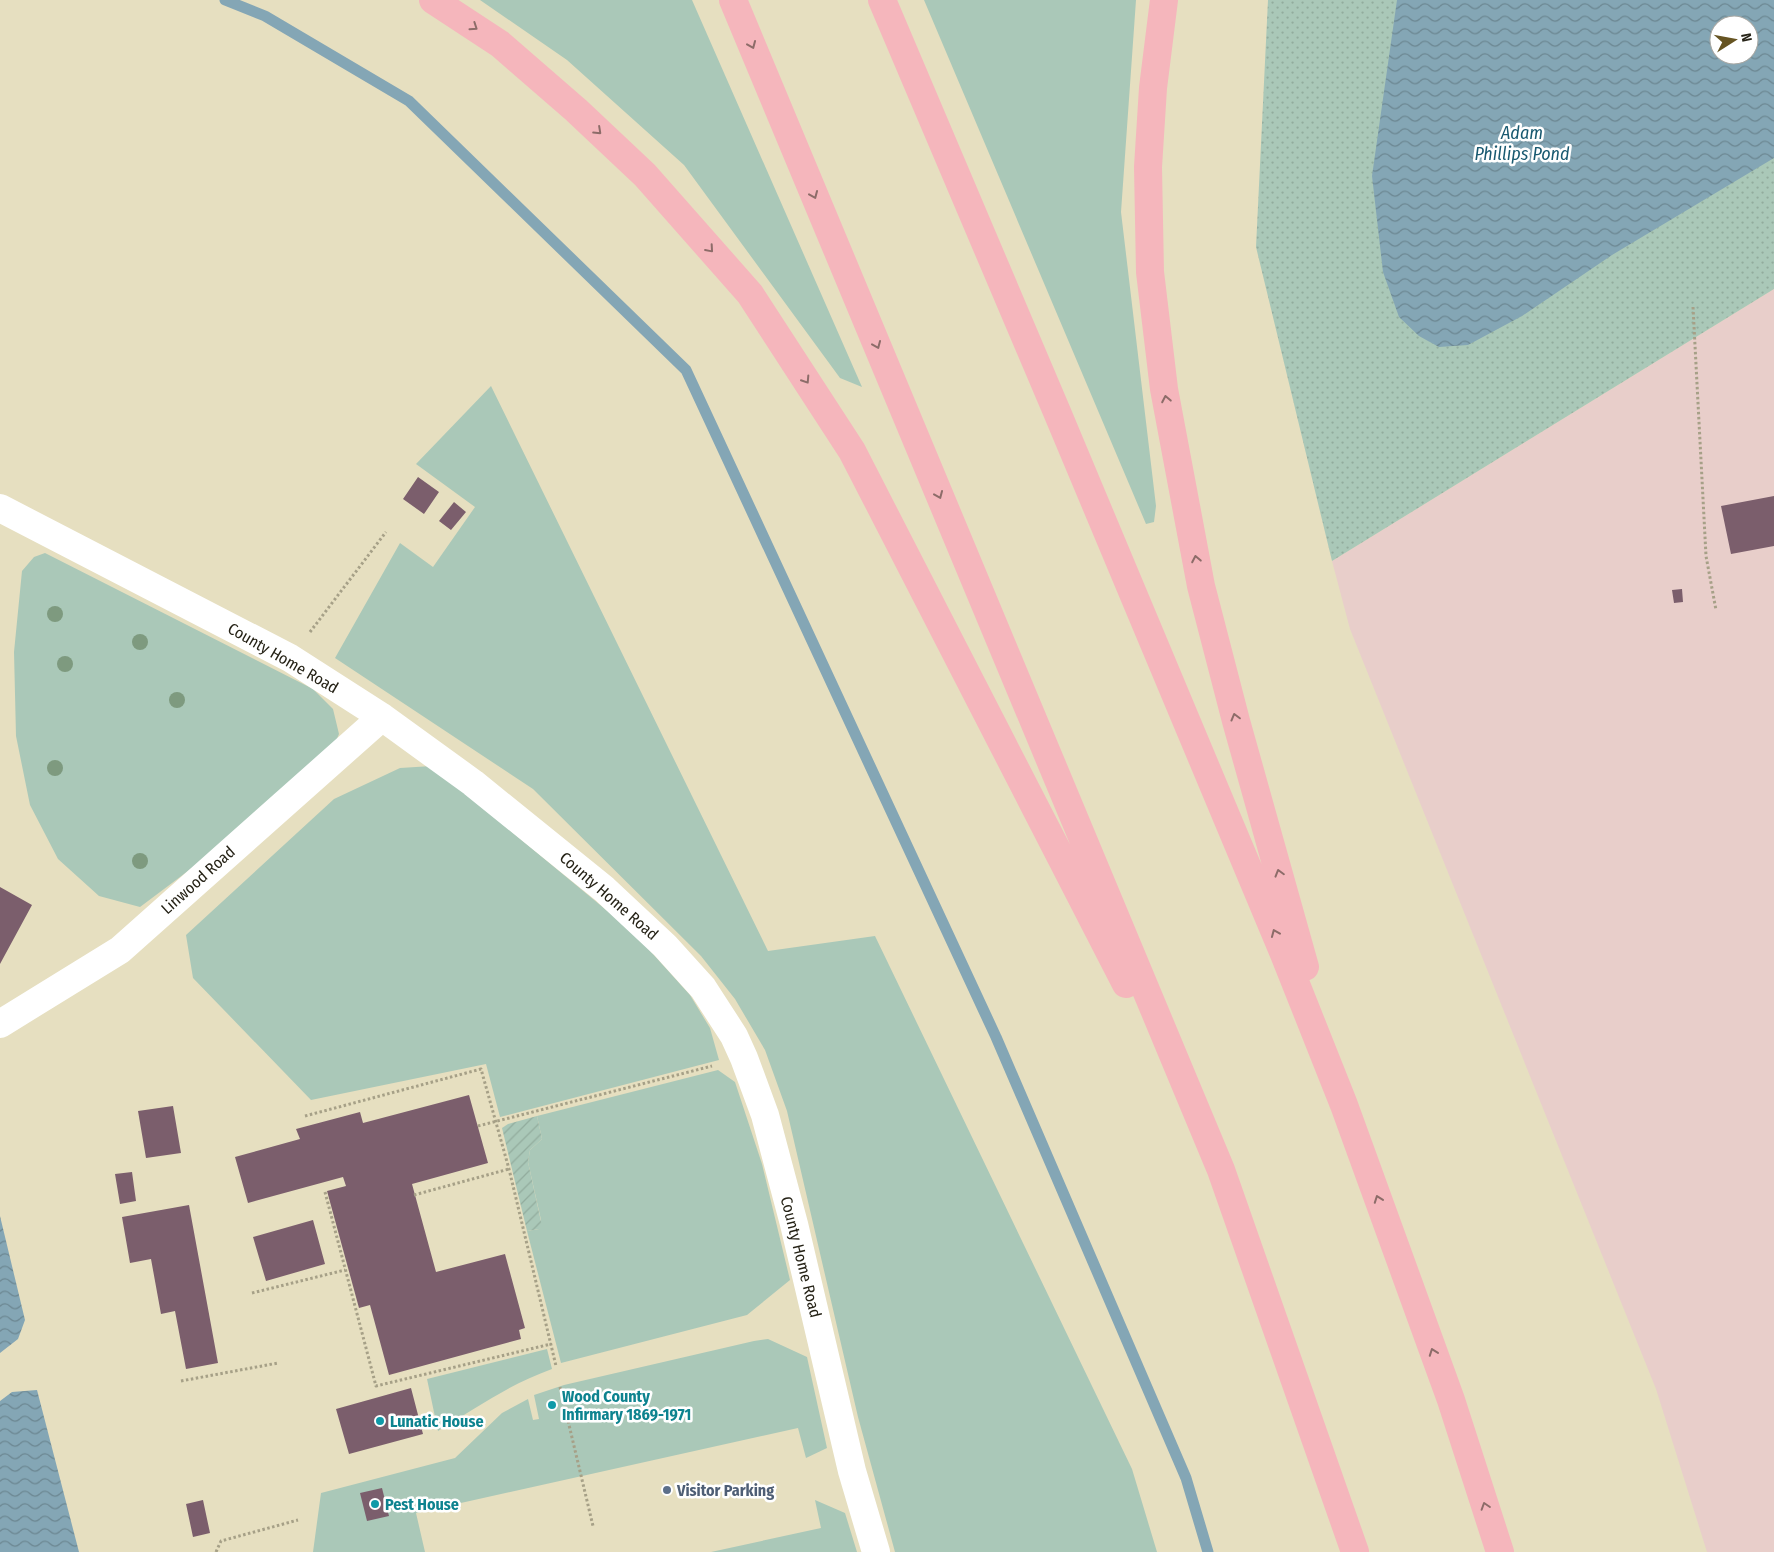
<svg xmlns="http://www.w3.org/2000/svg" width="1774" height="1552" viewBox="0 0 1774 1552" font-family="'Fira Sans Condensed',sans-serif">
  <defs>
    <pattern id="park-dots" width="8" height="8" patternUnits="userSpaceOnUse" patternTransform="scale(1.25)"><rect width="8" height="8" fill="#aac8b8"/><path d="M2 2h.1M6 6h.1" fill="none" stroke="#92ac9d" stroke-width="1.8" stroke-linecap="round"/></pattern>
    <pattern id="garden-furrows" width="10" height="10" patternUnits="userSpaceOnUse" patternTransform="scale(1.25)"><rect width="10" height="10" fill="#aac8b8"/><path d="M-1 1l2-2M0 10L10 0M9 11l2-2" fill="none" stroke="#92ac9d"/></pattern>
    <pattern id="water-waves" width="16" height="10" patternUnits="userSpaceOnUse" patternTransform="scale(1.25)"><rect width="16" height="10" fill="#84a6b5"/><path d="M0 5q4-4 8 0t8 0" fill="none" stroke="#6c8792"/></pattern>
  </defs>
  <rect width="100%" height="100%" fill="#e6dfc0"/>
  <path fill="#e8ceca" d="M1774,289V1552H1707L1656,1389L1350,629L1332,561Z"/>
  <path fill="#aac8b8" d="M480,0H692L862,387L840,378L684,165L567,60Z
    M924,0H1136L1121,212L1156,506L1154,522L1146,524Z
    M491,386L768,951L875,936L1132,1469L1157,1552H895L858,1417L787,1111L765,1050L735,999L701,956L533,789L335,658L400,543L433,567L475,507L416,464Z
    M45,553L313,689L333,709L339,734L329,757L212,853L140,907L99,896L58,859L30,805L16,736L14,652L22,571L34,557Z
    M432,766L634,933L690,995L710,1028L719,1060L500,1117L486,1064L311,1100L193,978L186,935L334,799L400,768Z
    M718,1070L735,1082L762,1164L790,1280L747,1315L561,1363L527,1231L539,1229L541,1220L528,1162L530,1150L542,1139L537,1116Z
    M768,1339L807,1357L827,1448L806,1458L798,1428L416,1513L425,1552H313L321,1493L455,1458L502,1413L528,1399L533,1420L539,1419L534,1395L564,1385L754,1341Z
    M547,1349L552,1369C510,1384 476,1408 438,1431L427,1379Z
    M815,1500L845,1513L857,1552H711L821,1528Z"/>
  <path fill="url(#park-dots)" fill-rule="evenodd" d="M1268,0H1774V289L1332,561L1256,247ZM1719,25H1749V55H1719Z"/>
  <path fill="url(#garden-furrows)" d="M537,1116L542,1139L530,1150L528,1162L542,1226L539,1229L527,1231L502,1128L508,1124Z"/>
  <path fill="url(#water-waves)" fill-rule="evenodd" d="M1397,0H1774V158L1612,255L1522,316L1468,345L1439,347L1419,336L1399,317L1383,272L1372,176ZM1719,25H1749V55H1719Z
    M0,1216L25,1320L18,1339L0,1353Z
    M37,1390L79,1552H0V1401L12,1392Z"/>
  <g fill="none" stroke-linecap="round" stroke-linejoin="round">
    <path stroke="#84a6b5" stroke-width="11" d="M225,0L265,16L409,101L686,370L996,1037L1186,1478L1208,1552"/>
  </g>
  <path fill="#7b5e6c" d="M418,477L439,492L424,514L403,499Z
    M1774,496V546L1731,554L1721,506Z
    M454,502L466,512L451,530L439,521Z
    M1682,589L1683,602L1674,603L1672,590Z
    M0,887L32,905L0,964Z
    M469,1095L488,1163L412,1184L436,1272L505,1254L525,1328L519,1330L521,1339L389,1375L370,1305L359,1308L327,1191L346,1186L343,1177L248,1203L235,1157L300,1139L296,1129L360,1112L363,1123Z
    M173,1106L181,1153L146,1158L138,1111Z
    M132,1172L136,1201L120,1204L115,1174Z
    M189,1205L218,1363L186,1369L175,1311L161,1314L151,1259L130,1263L122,1217Z
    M313,1220L325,1264L266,1281L253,1237Z
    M411,1388L423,1434L349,1454L336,1409Z
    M382,1488L389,1516L367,1521L360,1493Z
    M203,1500L210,1533L193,1537L186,1504Z"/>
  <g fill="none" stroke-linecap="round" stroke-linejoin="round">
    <path stroke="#a6a087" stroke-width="3" stroke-dasharray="2.5 2.5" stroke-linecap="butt" d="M1693,307L1706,556L1716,610
      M310,632L386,532
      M305,1116L481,1069L509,1169L556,1366
      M478,1126L712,1066
      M325,1192L376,1386L551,1344
      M414,1195L509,1169
      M252,1293L345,1270
      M181,1381L278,1363
      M560,1387L593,1526
      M216,1552L221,1541L298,1520"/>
    <path stroke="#fff" stroke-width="28" d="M0,508L290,658L382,717L473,783L604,889L665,946L703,988L734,1036L744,1058L765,1115L794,1224L852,1471L876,1552
      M0,1024L120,950L382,717"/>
    <path stroke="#f5b6bc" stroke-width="28" d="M433,0L500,44L576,110L645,175L750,294L852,451L1126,984
      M733,0L1221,1170L1355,1552
      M882,0L1057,412L1284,954L1344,1105L1451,1400L1500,1552
      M1164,0L1153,88L1148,167L1150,272L1164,389L1201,586L1236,721L1305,967"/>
  </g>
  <g fill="#7e9a7f">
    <circle cx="55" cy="614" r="8"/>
    <circle cx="140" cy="642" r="8"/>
    <circle cx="65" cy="664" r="8"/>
    <circle cx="177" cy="700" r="8"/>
    <circle cx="55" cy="768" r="8"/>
    <circle cx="140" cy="861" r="8"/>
  </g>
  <defs><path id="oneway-chevron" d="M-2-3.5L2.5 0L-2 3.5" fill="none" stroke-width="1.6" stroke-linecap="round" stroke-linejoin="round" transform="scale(1.25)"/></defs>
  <g stroke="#8d6c69">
    <use href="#oneway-chevron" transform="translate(474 27) rotate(34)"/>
    <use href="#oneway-chevron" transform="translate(752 45) rotate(67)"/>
    <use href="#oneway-chevron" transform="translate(598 131) rotate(43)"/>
    <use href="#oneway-chevron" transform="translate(814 195) rotate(67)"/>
    <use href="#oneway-chevron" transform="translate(710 249) rotate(49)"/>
    <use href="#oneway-chevron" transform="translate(877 345) rotate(67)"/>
    <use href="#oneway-chevron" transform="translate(806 380) rotate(57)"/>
    <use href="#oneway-chevron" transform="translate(1166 399) rotate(-101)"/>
    <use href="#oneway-chevron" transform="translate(939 495) rotate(67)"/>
    <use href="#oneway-chevron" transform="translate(1196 559) rotate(-101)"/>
    <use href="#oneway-chevron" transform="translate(1235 717) rotate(-105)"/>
    <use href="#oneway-chevron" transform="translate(1279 873) rotate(-106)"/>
    <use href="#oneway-chevron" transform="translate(1275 933) rotate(-113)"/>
    <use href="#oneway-chevron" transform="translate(1378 1199) rotate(-110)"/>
    <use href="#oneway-chevron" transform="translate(1433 1352) rotate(-110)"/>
    <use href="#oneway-chevron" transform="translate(1485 1506) rotate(-108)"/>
  </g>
  <g fill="#0f9aa8" stroke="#fff" stroke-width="2">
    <circle cx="552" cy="1405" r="5"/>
    <circle cx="380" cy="1421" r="5"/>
    <circle cx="375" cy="1504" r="5"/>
  </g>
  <circle fill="#5c6f8a" stroke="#fff" stroke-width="2" cx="667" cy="1490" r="5"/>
  <g text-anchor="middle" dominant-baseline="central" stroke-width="5" stroke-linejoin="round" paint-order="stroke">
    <g font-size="16" fill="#252216" stroke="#fff">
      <text transform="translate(283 658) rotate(30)">County Home Road</text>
      <text transform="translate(198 880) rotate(-42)">Linwood Road</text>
      <text transform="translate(609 896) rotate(41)">County Home Road</text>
      <text transform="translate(801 1257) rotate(76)">County Home Road</text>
    </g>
    <g font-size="16" font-weight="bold" fill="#0d838f" stroke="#fff" text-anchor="start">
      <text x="562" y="1396">Wood County<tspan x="562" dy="18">Infirmary 1869-1971</tspan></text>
      <text x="390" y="1421">Lunatic House</text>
      <text x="385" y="1504">Pest House</text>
    </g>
    <g font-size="16" font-weight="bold" fill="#4e5e75" stroke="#fff" text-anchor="start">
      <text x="677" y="1490">Visitor Parking</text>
    </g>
    <g font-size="18" font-style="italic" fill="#185970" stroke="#fff">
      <text x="1522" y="133">Adam<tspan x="1522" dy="21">Phillips Pond</tspan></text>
    </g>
  </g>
  <g transform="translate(1734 40) rotate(79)"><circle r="24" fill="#ffffff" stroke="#a8a7a2"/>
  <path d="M0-4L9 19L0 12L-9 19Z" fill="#665422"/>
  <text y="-8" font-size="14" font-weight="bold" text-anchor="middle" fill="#252216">N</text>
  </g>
</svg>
